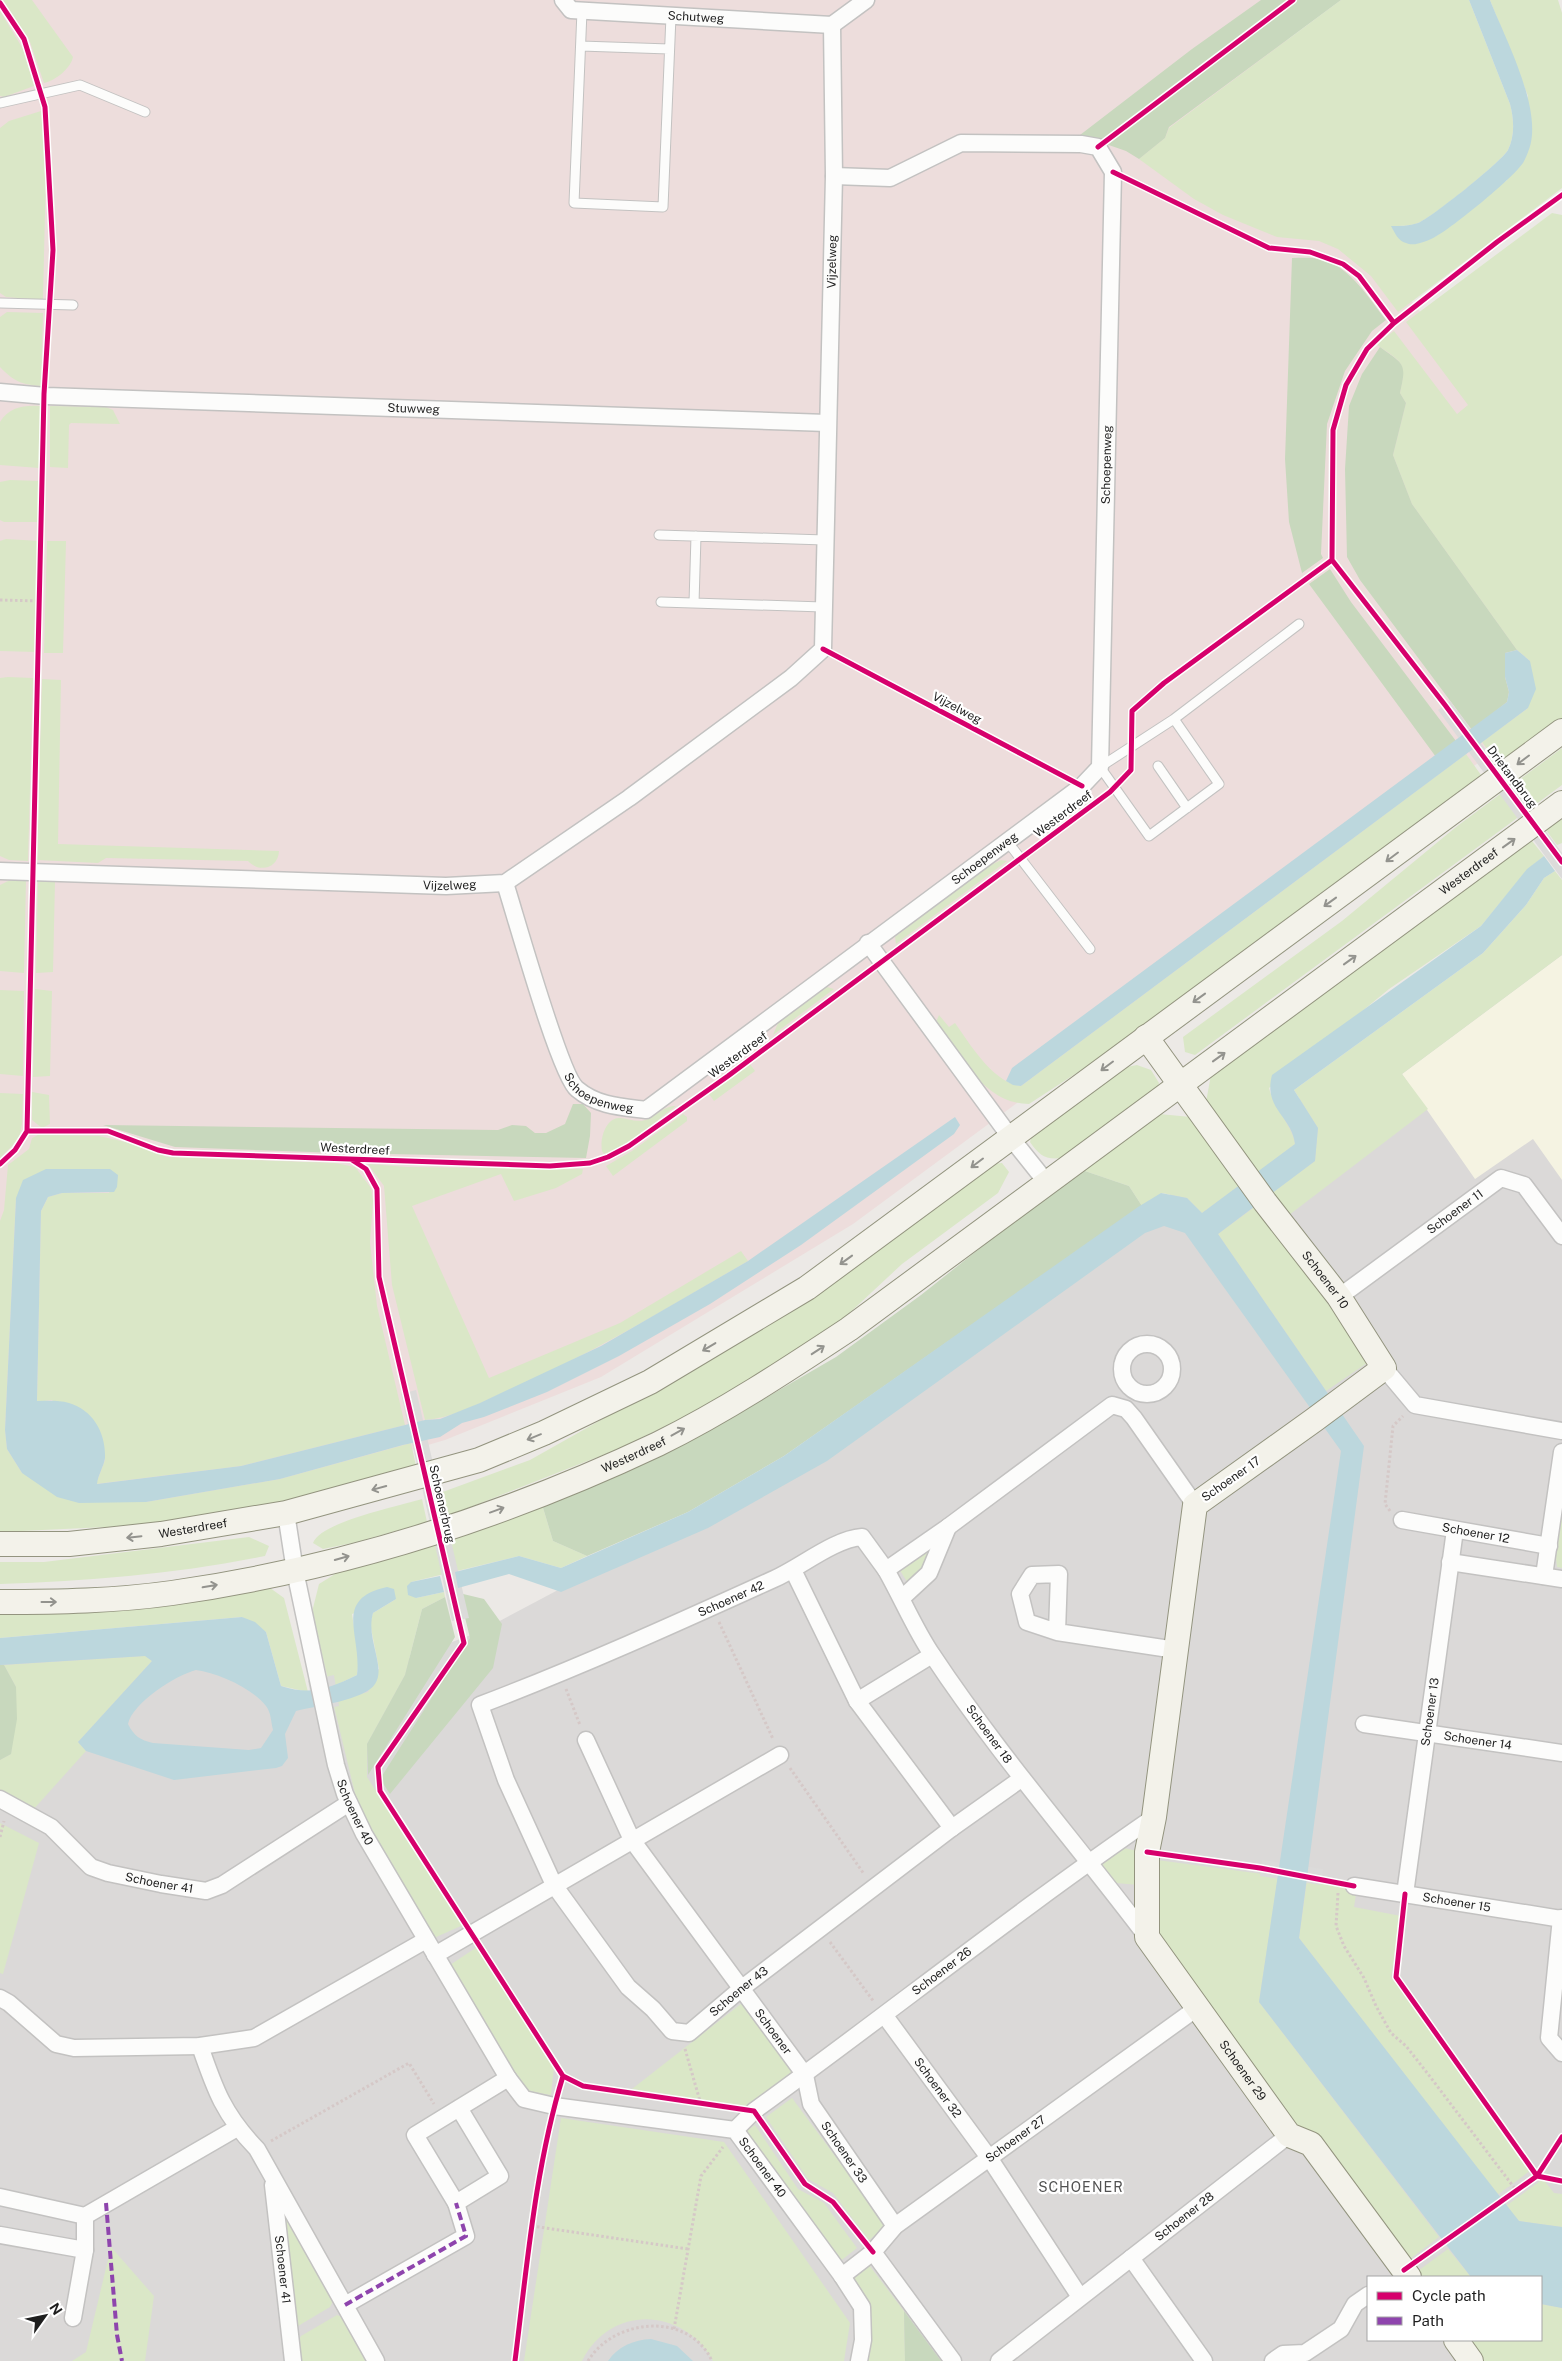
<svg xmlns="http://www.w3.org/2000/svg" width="1562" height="2361" viewBox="0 0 1562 2361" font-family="'Public Sans',sans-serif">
  <rect width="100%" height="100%" fill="#ece9e6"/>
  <path fill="#dbd9d8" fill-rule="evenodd" d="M1562,903V2361H0V1660L160,1647L296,1700L479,1632L739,1494L1012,1312ZM1368,2277H1541V2340H1368Z"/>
  <path fill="#eddddc" d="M0,0H1273L1362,240L1464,366L1562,701L853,1224L601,1377L445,1440L285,1487L0,1521Z"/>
  <path fill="#f5f3e2" d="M1562,955V1180L1533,1139L1475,1179L1402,1074Z"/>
  <path fill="#dae7c7" d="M3,0H32L73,57C71,68 55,81 44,83L29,39Z
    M1341,0H1469L1510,104C1514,119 1515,136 1508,150C1501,162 1432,218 1418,223C1410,226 1401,226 1392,226L1420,243L1436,236L1507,180L1528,96L1490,0H1558L1562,13V188L1398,312L1371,276L1338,249L1319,241L1277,237L1223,215L1194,199L1139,159L1165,138L1169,128Z
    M0,11L23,49L34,86L4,97L0,96Z
    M41,111L46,166L43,300L6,297L0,293V128L9,121Z
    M1552,213L1562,215V719L1499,766L1482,742L1528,708L1530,661L1517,650L1412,504L1393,455L1406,403L1400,393C1407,360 1402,363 1376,344L1394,331L1457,414L1468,405L1406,322Z
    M7,312L43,313L41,386C23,385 13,381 0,367V317Z
    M40,406L39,468L0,465V422C9,407 24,405 40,406Z
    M50,406L106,407L113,410L120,424L71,423L69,425L68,468L50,467Z
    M10,480L41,481L40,522H4L0,520V482Z
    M6,539L40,541L37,652L0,651V541Z
    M47,541H66L63,653H44Z
    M8,677L33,678L28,861L9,860L0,856V678Z
    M42,679L61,680L58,844L279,851C278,869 259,873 248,861L106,858L98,863L37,860Z
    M1562,748V785L1195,1055L1185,1052L1183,1037L1342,921L1456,827Z
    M1466,754L1481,775L1115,1048L1029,1104C984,1104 960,1055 936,1022L939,1015L949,1027L955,1023C970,1044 993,1083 1021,1086Z
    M1562,819V843L1557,845L1546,830Z
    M1532,841L1544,856L1527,870L1481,926L1389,989L1269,1088C1274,1109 1293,1127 1295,1144L1257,1173L1206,1102L1211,1075Z
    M1001,860L1007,861L896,944L895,937L900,933L985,868Z
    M1555,871L1562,880V955L1402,1074L1428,1109L1289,1215L1272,1193L1315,1161L1318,1128L1294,1090L1483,953L1526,905L1544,878Z
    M26,879L24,973L0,971V885L8,881Z
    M38,880L55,881L53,972L36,973Z
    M827,987L834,989L773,1035L778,1023Z
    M35,989L52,991L50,1076L33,1077Z
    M0,990L24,991L23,1076L0,1074Z
    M750,1064L755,1071L714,1101L709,1094Z
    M1137,1065L1151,1070L1159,1083L1157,1088L1062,1158C1045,1160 1039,1155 1030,1142L1032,1135L1127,1067Z
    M32,1092L49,1095L50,1124L42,1128L32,1120Z
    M0,1093L23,1094L22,1124L19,1139L0,1158Z
    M676,1106C657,1120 627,1148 604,1154L602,1151C600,1141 604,1120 618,1118C626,1117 635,1123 645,1120C657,1116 662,1106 676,1106Z
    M683,1114L687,1117V1121L613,1176L606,1166L632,1151Z
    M1159,1114L1191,1117L1240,1185L1202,1213L1187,1198L1162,1193L1142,1206L1129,1186L1082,1170Z
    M38,1135L99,1136L130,1143L167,1157L335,1163L355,1167L371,1188L373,1201L370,1242L377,1306L405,1425L241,1466L96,1484L105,1460L52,1400L37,1402L41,1211L48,1197L62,1193H109L118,1175L16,1198L5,1430L7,1449L22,1473L146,1502L280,1479L411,1443L416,1466L285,1503L149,1525L0,1532V1221L4,1210L8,1165L29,1149L32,1138Z
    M1002,1163L1009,1172L998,1193L902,1264L843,1319L789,1357L684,1417L618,1449L445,1517L440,1493L530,1460L748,1337L823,1289L992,1164Z
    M368,1164L407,1167L583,1169L582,1174L556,1188L514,1201L501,1174L412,1206L489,1378L620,1323L741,1251L748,1261C667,1308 587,1357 500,1394C476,1405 451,1418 425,1420L392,1285L384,1186Z
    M1256,1206L1370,1361L1326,1391L1218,1234Z
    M422,1499L427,1522L357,1542L323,1549L313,1543C320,1522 399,1506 422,1499Z
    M541,1501L553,1541L587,1556L561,1568L519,1556L411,1582L416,1598L444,1592L445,1597L422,1609L405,1675L367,1744V1777L463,1925L434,1938L358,1806L333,1702L368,1692L379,1669L370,1623L373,1613L396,1599L352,1614L359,1659L357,1675L330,1688L312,1612L319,1584L348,1566Z
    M1562,1506V1568L1557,1567L1555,1549Z
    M249,1537L269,1546L265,1556C178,1574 89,1581 0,1584V1562H44Z
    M927,1548C929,1565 919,1572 908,1583L899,1569Z
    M266,1585L284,1598L308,1692L281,1686L266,1632L242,1617L0,1638V1610Z
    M145,1656L152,1661L78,1742L86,1751L32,1811L13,1802L0,1790V1760L11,1754L16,1687L4,1665Z
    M0,1823L39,1843L3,1974L0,1973Z
    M1124,1848L1142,1852L1139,1885L1116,1883L1101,1865Z
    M1157,1860L1278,1876L1259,2002L1439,2237L1406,2262L1280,2112L1156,1935Z
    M1307,1880L1357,1887L1354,1907L1401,1916L1391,1977L1535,2167L1498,2195L1299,1938Z
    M477,1947L554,2067L551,2095L522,2090L450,1965Z
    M751,1996L802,2067L751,2107L632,2089Z
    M792,2098L887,2226L869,2240L833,2193L808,2179L766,2117Z
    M561,2118L724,2142L850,2323L844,2361H713C683,2307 611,2304 582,2361H524Z
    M755,2125L798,2189L824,2203L857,2248L834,2266L740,2136Z
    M1543,2179L1554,2193L1562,2194V2227L1519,2221L1506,2206Z
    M276,2200L333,2301L330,2307L298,2326H295Z
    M111,2247L154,2296L145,2361H72L86,2352Z
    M1448,2249L1471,2277H1417L1415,2273Z
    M869,2265L904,2311L905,2361H865L872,2318L846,2282Z
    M1541,2304L1562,2308V2361H1478L1463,2340H1541Z
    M337,2315L342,2317L368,2361H301L298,2342L301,2336Z"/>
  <path fill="#c8d8bd" d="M1261,0H1341L1169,127L1165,138L1139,159L1126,151L1080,135L1192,49Z
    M1292,258C1302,258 1314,257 1324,260C1351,268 1370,300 1386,320L1372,331L1345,371L1327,424L1321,554L1323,558L1302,573L1289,522L1285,459Z
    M1380,347C1404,365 1407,362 1400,393L1406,403L1393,455L1412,504L1517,650L1505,653V677L1509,692L1507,702L1472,730L1360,580L1347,557L1345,469L1349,406L1362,374Z
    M1330,569L1351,602L1456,741L1436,757L1309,584Z
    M573,1104H583L591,1113L590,1136L586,1158L339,1153L175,1147L103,1125L498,1130L512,1125L526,1126L535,1133H546L565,1124Z
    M1082,1170L1129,1186L1142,1206L784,1456L688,1512L587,1556L553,1541L541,1501L712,1429L836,1357L921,1295L1032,1207Z
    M459,1593L484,1599L502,1624L493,1668L390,1794L380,1779L470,1638Z
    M445,1597L455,1637L368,1775L367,1744L405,1675L422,1609Z
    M0,1665H4L16,1687L17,1719L11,1754L0,1760Z
    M904,2311L941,2361H905Z"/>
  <path fill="#dcdbda" d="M1450,701L1562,853V879L1438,710Z
    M416,1390L469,1618L452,1621L401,1394Z
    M334,1675L339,1706L314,1711L308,1681Z
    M1262,1860L1323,1869L1321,1885L1260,1876Z
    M462,2099L509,2181L452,2214L405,2132Z
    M1508,2187L1515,2197L1435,2256L1428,2246Z"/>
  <path fill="#bcd7dd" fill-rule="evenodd" d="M1469,0H1490C1505,38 1539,102 1531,142C1530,148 1526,158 1523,163C1512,179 1452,228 1435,237C1427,241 1414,247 1406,243C1398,241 1395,233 1391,226C1400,226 1409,226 1418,223C1431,218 1501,162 1508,150C1515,136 1514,119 1510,104Z
    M1517,650L1530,661L1536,689L1528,708L1021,1086L1013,1085L1006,1081L1012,1068L1507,702L1509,692L1505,677V653Z
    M1544,856L1555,871L1544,878L1526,905L1483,953L1294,1090L1318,1128L1315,1161L1218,1234L1364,1446L1299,1938L1519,2221L1562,2227V2308L1541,2304V2277H1471L1259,2002L1341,1451L1185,1233L1164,1226L1145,1233L827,1461L708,1528L561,1592L509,1574L458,1588L455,1572L519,1556L561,1568L688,1512L784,1456L1138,1207L1161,1193L1187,1198L1202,1213L1295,1144C1292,1116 1263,1109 1272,1075L1481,926L1527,869Z
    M955,1117L960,1125L954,1134L801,1245L710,1304L619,1356L547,1392L484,1417L462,1423L440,1437L403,1445L280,1479L146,1502L79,1503L57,1497L22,1473L7,1449L5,1430L16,1198L23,1180L46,1169H110L118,1175L117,1187L114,1192L62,1193L48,1197L41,1211L37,1401C48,1401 58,1400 69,1403C93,1410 106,1433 105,1458C104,1466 98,1475 97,1484L241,1466L425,1420L440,1419L480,1403L601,1346L748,1261Z
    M440,1576L444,1592L416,1598L408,1595L407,1586L411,1582Z
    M387,1587L394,1589L396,1599L373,1613C369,1627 373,1640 376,1654C378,1664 381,1675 375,1684C365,1700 315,1706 296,1711L285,1734L288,1758L282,1766L276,1768L174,1780L86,1751L78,1742L152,1661L145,1656L0,1665V1638L242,1617L255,1622L266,1632L281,1686C312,1696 330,1688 357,1675C362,1635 332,1599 387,1587ZM196,1670C218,1673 252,1688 266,1706C271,1712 271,1722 273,1730L261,1748L249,1750L153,1743C140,1740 134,1736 128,1724C132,1703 176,1675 196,1670Z
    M651,2339L677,2346L693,2361H608C618,2346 634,2340 651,2339Z"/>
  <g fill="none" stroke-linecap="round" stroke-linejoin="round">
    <defs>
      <path id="lane" d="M582,11L574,203L663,207L671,16
        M581,46L669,49
        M0,103L80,85L145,112
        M0,303L73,305
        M659,535L825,540
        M661,602L823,607
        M694,603L696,536
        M1174,719L1219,784L1149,836L1100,767Z
        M1174,719L1299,624
        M1158,766L1187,808
        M1007,841L1090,949"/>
      <g id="street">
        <path id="s1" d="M563,0L571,10L832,25"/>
        <path id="s2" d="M0,392L46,396L827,423"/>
        <path id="s3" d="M0,871L446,886L505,883L629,798L791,678L823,649L834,176L832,25L866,0"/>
        <path id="s4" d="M505,883C515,914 560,1076 577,1089C597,1106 622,1107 646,1110L1082,786L1100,767L1113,172L1098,147L1081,144L961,143L890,178L834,176"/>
        <path d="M868,943L1011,1138L1047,1183"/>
        <path id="s5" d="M1339,1297L1501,1178L1524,1185L1562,1236"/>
        <circle cx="1147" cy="1369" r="25"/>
        <path d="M1384,1368L1415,1405L1562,1431"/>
        <path id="s6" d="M286,1513L295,1571L336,1765L345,1794L364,1834L508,2078L524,2099L554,2106L735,2130L842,2276L862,2307L863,2340L859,2361"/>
        <path id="s7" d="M1402,1520L1549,1546"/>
        <path d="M1450,1562L1562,1579"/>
        <path d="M793,1570L857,1701L952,1828"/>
        <path id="s8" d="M886,1570L862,1537C834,1539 801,1567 774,1579C677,1623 580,1667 480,1705L506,1780L554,1885L628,1987L653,2009L672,2031L689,2033L742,1988L952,1828L1021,1779"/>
        <path d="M1544,1576L1562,1452"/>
        <path d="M902,1598L929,1573L948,1527"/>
        <path d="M1057,1632L1027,1622L1020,1594L1032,1575L1059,1574L1057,1632L1176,1650"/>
        <path d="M857,1701L932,1655"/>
        <path id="s9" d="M1364,1724L1562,1753"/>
        <path id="s10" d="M586,1740L632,1840L805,2075L811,2104L895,2226"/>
        <path id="s11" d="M0,1799L51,1827L91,1867L108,1873L161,1884L206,1891L222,1885L349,1803"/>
        <path id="s12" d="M1354,1886L1562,1919"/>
        <path id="s13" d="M1405,1894L1455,1530"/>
        <path d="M1561,1918L1549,2038L1562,2053"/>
        <path d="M1147,1937C1076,1843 998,1754 933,1656C915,1630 902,1598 886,1570L948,1527L1112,1405L1126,1409L1134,1418L1195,1505"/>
        <path d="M435,1955L780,1755"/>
        <path d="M0,1998L9,2003L56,2044L74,2048L200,2046L254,2038L426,1940"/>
        <path id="s14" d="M885,2016L990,2159L1080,2297"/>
        <path d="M200,2046C215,2090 224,2115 257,2149L376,2361"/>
        <path d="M459,2108L500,2176L456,2203L415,2135C446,2116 477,2097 508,2078"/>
        <path id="s15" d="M735,2130L754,2111C888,2014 1017,1911 1154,1817"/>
        <path id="s16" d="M273,2185L293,2361"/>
        <path d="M0,2197L85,2216L237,2128"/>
        <path d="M0,2235L85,2250"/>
        <path d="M873,2252L953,2361"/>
        <path d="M1131,2258L1204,2361"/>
        <path id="s17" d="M842,2276L873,2252L895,2226L1197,2008"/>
        <path d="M345,2305L466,2236L456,2203"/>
        <path d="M73,2318L85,2250V2216"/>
        <path id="s18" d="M999,2361L1289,2135"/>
        <path d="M1273,2361L1283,2354L1305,2353L1341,2329L1355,2304L1368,2295"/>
      </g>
      <g id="secondary">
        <path id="s19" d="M1146,1037L1265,1202L1339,1297L1384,1368L1314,1420L1195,1505L1154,1817L1147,1852V1937L1289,2135L1311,2144L1409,2277"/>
        <path id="s20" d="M0,1544H69L161,1534L286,1513L479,1460L544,1433L650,1382L807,1288L1562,731"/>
        <path id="s21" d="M0,1602C58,1602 115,1601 172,1593C340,1569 506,1516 658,1444C725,1411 787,1370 849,1329L1562,803"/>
        <path d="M1456,2340L1471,2361"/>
      </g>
    </defs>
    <use href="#lane" stroke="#c3c2c1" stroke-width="11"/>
    <use href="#street" stroke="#c3c2c1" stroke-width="19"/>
    <use href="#secondary" stroke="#93947f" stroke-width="26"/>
    <path stroke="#d5c8c7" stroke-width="3" stroke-dasharray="2.5 2.5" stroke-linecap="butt" d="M0,600L40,601
      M1390,1511L1385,1504L1393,1426L1403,1416
      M719,1622L773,1739
      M566,1689L580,1725
      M790,1768L864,1874
      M0,1837L4,1821
      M1338,1893L1336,1926L1344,1946L1364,1978L1376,2006L1391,2033L1406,2046L1428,2074L1516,2190
      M830,1942L874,2002
      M685,2049L702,2108
      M271,2141L409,2063L434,2104
      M532,2226L688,2249
      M674,2329L701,2176L723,2147
      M588,2361C614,2318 689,2311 712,2361"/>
    <use href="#lane" stroke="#fcfcfb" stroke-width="9"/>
    <use href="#street" stroke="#fcfcfb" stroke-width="16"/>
    <use href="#secondary" stroke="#f3f2ea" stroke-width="24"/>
    <path stroke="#8e44ad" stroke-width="4" stroke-dasharray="8 4" stroke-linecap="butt" d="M106,2203L117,2335L122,2361
      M345,2305L466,2236L456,2203"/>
    <defs>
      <path id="cycleway" d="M0,3L24,39L45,107L53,250L44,394L27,1131
        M1098,147L1293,0
        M1113,172L1269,248L1310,252L1343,264L1359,276L1394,323
        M1562,195L1497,242L1394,323L1367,349L1346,385L1333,430L1332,560L1445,705L1562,862
        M823,649L1082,786
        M352,1160L366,1169L377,1189L379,1277L464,1643L378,1767L380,1791L563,2076C535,2168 527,2266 515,2361
        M0,1164L15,1150L27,1131H108L158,1150L173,1153L550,1166L590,1163L608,1157L629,1146L728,1076L1110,792L1131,770L1132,711L1164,683L1332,560
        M1147,1852L1260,1868L1354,1886
        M1405,1894L1396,1977L1537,2176L1562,2181
        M563,2076L583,2086L754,2111L805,2184L833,2202L873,2252
        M1404,2270L1537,2176L1562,2137"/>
    </defs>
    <use href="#cycleway" stroke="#fff" stroke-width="8"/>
    <use href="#cycleway" stroke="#d6006c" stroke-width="5"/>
  </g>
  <defs><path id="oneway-shaft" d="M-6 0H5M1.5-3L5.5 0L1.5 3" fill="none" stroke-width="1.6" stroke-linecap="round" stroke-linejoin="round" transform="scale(1.25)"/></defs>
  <g stroke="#93938e">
    <use href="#oneway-shaft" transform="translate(1523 760) rotate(143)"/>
    <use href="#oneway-shaft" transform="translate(1509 843) rotate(-36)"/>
    <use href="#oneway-shaft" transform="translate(1392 857) rotate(143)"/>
    <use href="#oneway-shaft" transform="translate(1330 902) rotate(144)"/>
    <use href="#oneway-shaft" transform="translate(1350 960) rotate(-36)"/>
    <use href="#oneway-shaft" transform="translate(1199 998) rotate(144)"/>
    <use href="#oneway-shaft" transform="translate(1219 1057) rotate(-36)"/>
    <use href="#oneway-shaft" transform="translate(1107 1066) rotate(143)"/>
    <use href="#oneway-shaft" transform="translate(977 1163) rotate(143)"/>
    <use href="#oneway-shaft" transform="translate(846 1260) rotate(144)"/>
    <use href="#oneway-shaft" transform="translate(709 1347) rotate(149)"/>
    <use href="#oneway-shaft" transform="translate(818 1350) rotate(-33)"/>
    <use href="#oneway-shaft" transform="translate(678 1432) rotate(-29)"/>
    <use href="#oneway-shaft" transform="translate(534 1437) rotate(158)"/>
    <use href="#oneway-shaft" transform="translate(379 1488) rotate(165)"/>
    <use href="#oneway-shaft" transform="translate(497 1510) rotate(-20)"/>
    <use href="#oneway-shaft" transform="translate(134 1537) rotate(174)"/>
    <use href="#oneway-shaft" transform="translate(342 1558) rotate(-16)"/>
    <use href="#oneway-shaft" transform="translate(210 1586) rotate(-10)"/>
    <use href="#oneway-shaft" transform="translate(49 1602)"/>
  </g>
  <g text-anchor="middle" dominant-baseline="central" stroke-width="4.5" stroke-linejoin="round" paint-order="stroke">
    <g font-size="12" fill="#1e1e1e" stroke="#fff">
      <text stroke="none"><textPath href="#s1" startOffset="138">Schutweg</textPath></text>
      <text stroke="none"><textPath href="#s3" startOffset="1288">Vijzelweg</textPath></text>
      <text stroke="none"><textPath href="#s2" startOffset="414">Stuwweg</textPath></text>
      <text stroke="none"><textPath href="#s4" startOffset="1164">Schoepenweg</textPath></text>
      <text transform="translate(957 708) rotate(28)">Vijzelweg</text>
      <text transform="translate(1512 777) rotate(53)">Drietandbrug</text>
      <text transform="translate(1063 814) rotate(-37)">Westerdreef</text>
      <text stroke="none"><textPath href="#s4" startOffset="714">Schoepenweg</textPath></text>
      <text stroke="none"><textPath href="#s21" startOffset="1676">Westerdreef</textPath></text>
      <text stroke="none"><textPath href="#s3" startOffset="450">Vijzelweg</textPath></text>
      <text transform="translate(738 1055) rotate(-36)">Westerdreef</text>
      <text stroke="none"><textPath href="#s4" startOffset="240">Schoepenweg</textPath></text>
      <text transform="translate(355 1149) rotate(3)">Westerdreef</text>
      <text stroke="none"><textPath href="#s5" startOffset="144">Schoener 11</textPath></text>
      <text stroke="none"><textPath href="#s19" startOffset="302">Schoener 10</textPath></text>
      <text stroke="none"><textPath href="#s21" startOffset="656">Westerdreef</textPath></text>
      <text transform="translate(1231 1479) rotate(-35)">Schoener 17</text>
      <text transform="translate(442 1504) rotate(77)">Schoenerbrug</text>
      <text stroke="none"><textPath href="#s20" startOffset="194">Westerdreef</textPath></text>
      <text stroke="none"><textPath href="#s7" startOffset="75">Schoener 12</textPath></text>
      <text transform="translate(731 1599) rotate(-24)">Schoener 42</text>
      <text stroke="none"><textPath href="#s13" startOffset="184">Schoener 13</textPath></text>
      <text transform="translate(989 1734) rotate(54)">Schoener 18</text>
      <text stroke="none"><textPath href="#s9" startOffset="115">Schoener 14</textPath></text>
      <text stroke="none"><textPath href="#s6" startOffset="308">Schoener 40</textPath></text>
      <text stroke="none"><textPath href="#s11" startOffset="185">Schoener 41</textPath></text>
      <text stroke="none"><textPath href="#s12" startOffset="104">Schoener 15</textPath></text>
      <text stroke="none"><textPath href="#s15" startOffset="261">Schoener 26</textPath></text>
      <text stroke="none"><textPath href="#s8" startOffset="924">Schoener 43</textPath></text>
      <text stroke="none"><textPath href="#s10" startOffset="348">Schoener</textPath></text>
      <text stroke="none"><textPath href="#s19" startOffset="1241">Schoener 29</textPath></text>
      <text stroke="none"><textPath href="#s14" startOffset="89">Schoener 32</textPath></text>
      <text stroke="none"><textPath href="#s17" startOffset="222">Schoener 27</textPath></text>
      <text stroke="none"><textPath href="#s10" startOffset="490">Schoener 33</textPath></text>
      <text stroke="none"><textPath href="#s6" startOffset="901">Schoener 40</textPath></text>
      <text stroke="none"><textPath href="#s18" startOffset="235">Schoener 28</textPath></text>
      <text stroke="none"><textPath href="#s16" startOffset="85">Schoener 41</textPath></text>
    </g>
    <g font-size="14" letter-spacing="1" fill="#515151" stroke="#fff">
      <text x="1081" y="2187">SCHOENER</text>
    </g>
  </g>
  <rect x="1367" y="2276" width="175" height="65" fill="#ffffff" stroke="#a5a5a5"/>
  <rect x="1377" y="2292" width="25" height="8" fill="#d6006c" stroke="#a5a5a5"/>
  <text x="1412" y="2301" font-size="15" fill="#1e1e1e">Cycle path</text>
  <rect x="1377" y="2317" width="25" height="8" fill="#8e44ad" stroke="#a5a5a5"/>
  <text x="1412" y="2326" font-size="15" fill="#1e1e1e">Path</text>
  <g transform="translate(45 2316) rotate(57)" stroke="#ffffff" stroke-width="4" paint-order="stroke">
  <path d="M0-4L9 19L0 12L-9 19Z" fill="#1e1e1e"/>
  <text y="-8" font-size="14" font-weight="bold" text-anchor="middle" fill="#1e1e1e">N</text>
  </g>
</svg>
